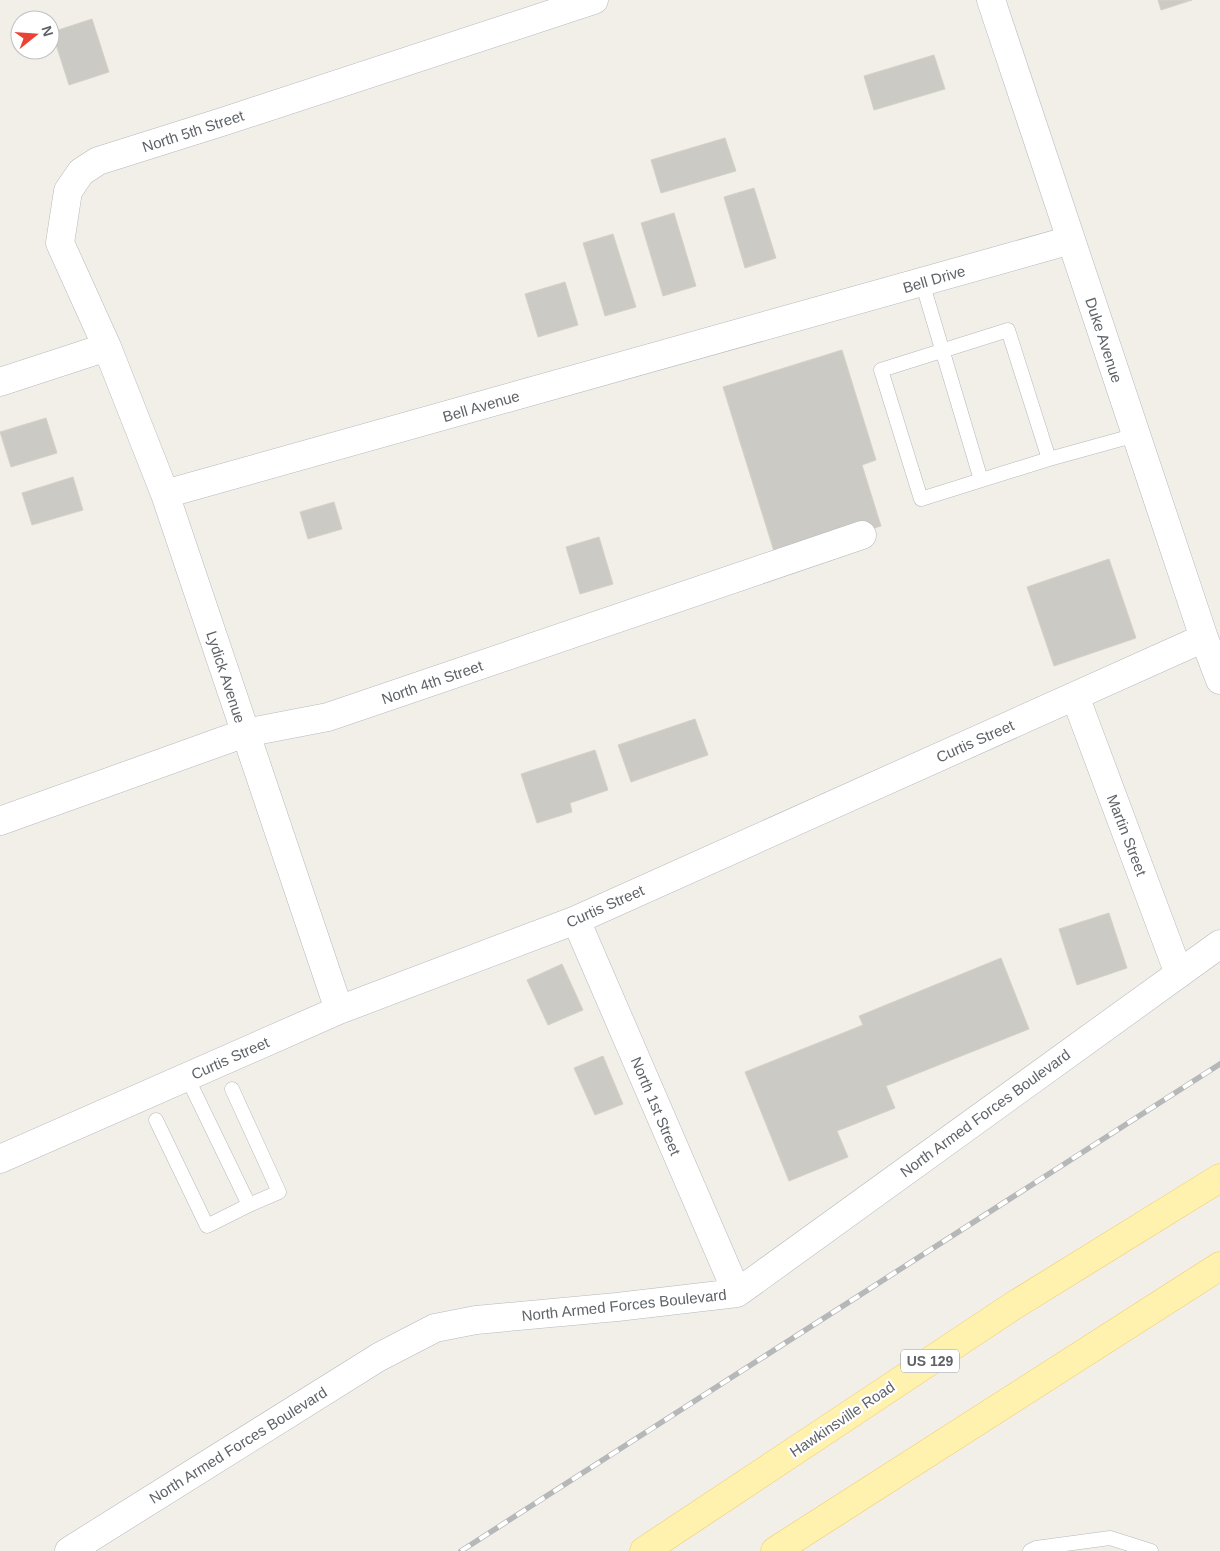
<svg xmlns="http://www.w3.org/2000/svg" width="1220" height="1551" viewBox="0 0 1220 1551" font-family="Helvetica,sans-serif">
  <rect width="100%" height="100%" fill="#f1efe8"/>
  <path fill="#cccac5" stroke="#d6d1c6" d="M1158,0H1192L1161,10Z
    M92,19L109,72L69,85L52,32Z
    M934,55L945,89L874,110L864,76Z
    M725,138L736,171L661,193L651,160Z
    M754,188L776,258L745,268L724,197Z
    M674,213L696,286L663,296L641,223Z
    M613,234L636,307L605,316L583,243Z
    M565,282L578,325L538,337L525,294Z
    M842,350L876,460L862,465L881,526L776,558L723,387Z
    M46,418L57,453L11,467L0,432Z
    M73,477L83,510L32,525L22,493Z
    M334,502L342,529L308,539L300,512Z
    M599,537L613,584L580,594L566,547Z
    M1109,559L1136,638L1054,666L1027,587Z
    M695,719L708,755L631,782L618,745Z
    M595,750L608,790L570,803L572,812L537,823L521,774Z
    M1109,913L1127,968L1077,985L1059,929Z
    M1001,958L1029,1029L886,1086L895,1108L837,1131L848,1157L789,1181L745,1072L863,1025L859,1016Z
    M562,964L583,1010L548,1025L527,980Z
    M603,1056L623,1104L595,1115L574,1068Z"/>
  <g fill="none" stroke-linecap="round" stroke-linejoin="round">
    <defs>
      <path id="lane" d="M922,282L981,480
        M1008,330L1049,459L921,499L881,370Z
        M1049,459L1136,435
        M232,1089L279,1192L249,1205
        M156,1120L207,1226L249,1205L187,1077
        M1030,1551L1036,1548L1110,1538L1151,1551"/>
      <path id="street" d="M991,0L1204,638L1220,680
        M0,382L107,347
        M165,494L1071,240
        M1075,696L1179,974
        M0,821L245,733L328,717L862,535
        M576,920L737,1293
        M339,1010L165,494L107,347L60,243L68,191L81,172L98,161L225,121L594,0
        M0,1159L339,1010L576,920L1204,638
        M69,1551L379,1357L435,1328L476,1320L617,1307L737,1293L1220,944"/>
      <path id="primary" d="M644,1551L1013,1306L1220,1178
        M775,1551L1220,1266"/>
    </defs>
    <use href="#lane" stroke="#b5b8bc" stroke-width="15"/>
    <use href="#street" stroke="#b5b8bc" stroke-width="29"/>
    <use href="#primary" stroke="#f2c960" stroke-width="29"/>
    <use href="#lane" stroke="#fff" stroke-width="14"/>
    <use href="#street" stroke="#fff" stroke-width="28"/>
    <use href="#primary" stroke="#fff2af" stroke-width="28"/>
    <defs>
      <path id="rail" d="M461,1551L1220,1064"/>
    </defs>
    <use href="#rail" stroke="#b6b7b8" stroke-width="5.5"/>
    <use href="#rail" stroke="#fff" stroke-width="4" stroke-dasharray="11" stroke-linecap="butt"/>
  </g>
  <g text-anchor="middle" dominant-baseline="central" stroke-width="4.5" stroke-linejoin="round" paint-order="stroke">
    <rect fill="#fff" stroke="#8f9295" stroke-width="1" x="901" y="1349.5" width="58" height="23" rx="4"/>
    <g font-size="14" font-weight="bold" fill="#5f6368">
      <text x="930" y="1361">US 129</text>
    </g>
    <g font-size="15" fill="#5f6368" stroke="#fff">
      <text transform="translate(193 131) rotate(-18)">North 5th Street</text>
      <text transform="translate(934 279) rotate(-16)">Bell Drive</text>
      <text transform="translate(1104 340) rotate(72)">Duke Avenue</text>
      <text transform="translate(481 406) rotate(-16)">Bell Avenue</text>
      <text transform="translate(226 677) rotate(72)">Lydick Avenue</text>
      <text transform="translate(432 682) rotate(-19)">North 4th Street</text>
      <text transform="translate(975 741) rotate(-24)">Curtis Street</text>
      <text transform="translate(1127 835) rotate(69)">Martin Street</text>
      <text transform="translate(605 906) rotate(-24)">Curtis Street</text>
      <text transform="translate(230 1058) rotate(-24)">Curtis Street</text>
      <text transform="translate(656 1106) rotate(67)">North 1st Street</text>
      <text transform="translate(985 1113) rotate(-36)">North Armed Forces Boulevard</text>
      <text transform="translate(624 1305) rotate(-6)">North Armed Forces Boulevard</text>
      <text transform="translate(842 1419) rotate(-34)">Hawkinsville Road</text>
      <text transform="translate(238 1445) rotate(-32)">North Armed Forces Boulevard</text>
    </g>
  </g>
  <g transform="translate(35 35) rotate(73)"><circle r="24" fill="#ffffff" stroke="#bfc1c3"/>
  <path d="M0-4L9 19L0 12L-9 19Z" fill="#ea4335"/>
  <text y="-8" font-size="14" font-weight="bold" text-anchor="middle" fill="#5f6368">N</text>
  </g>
</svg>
